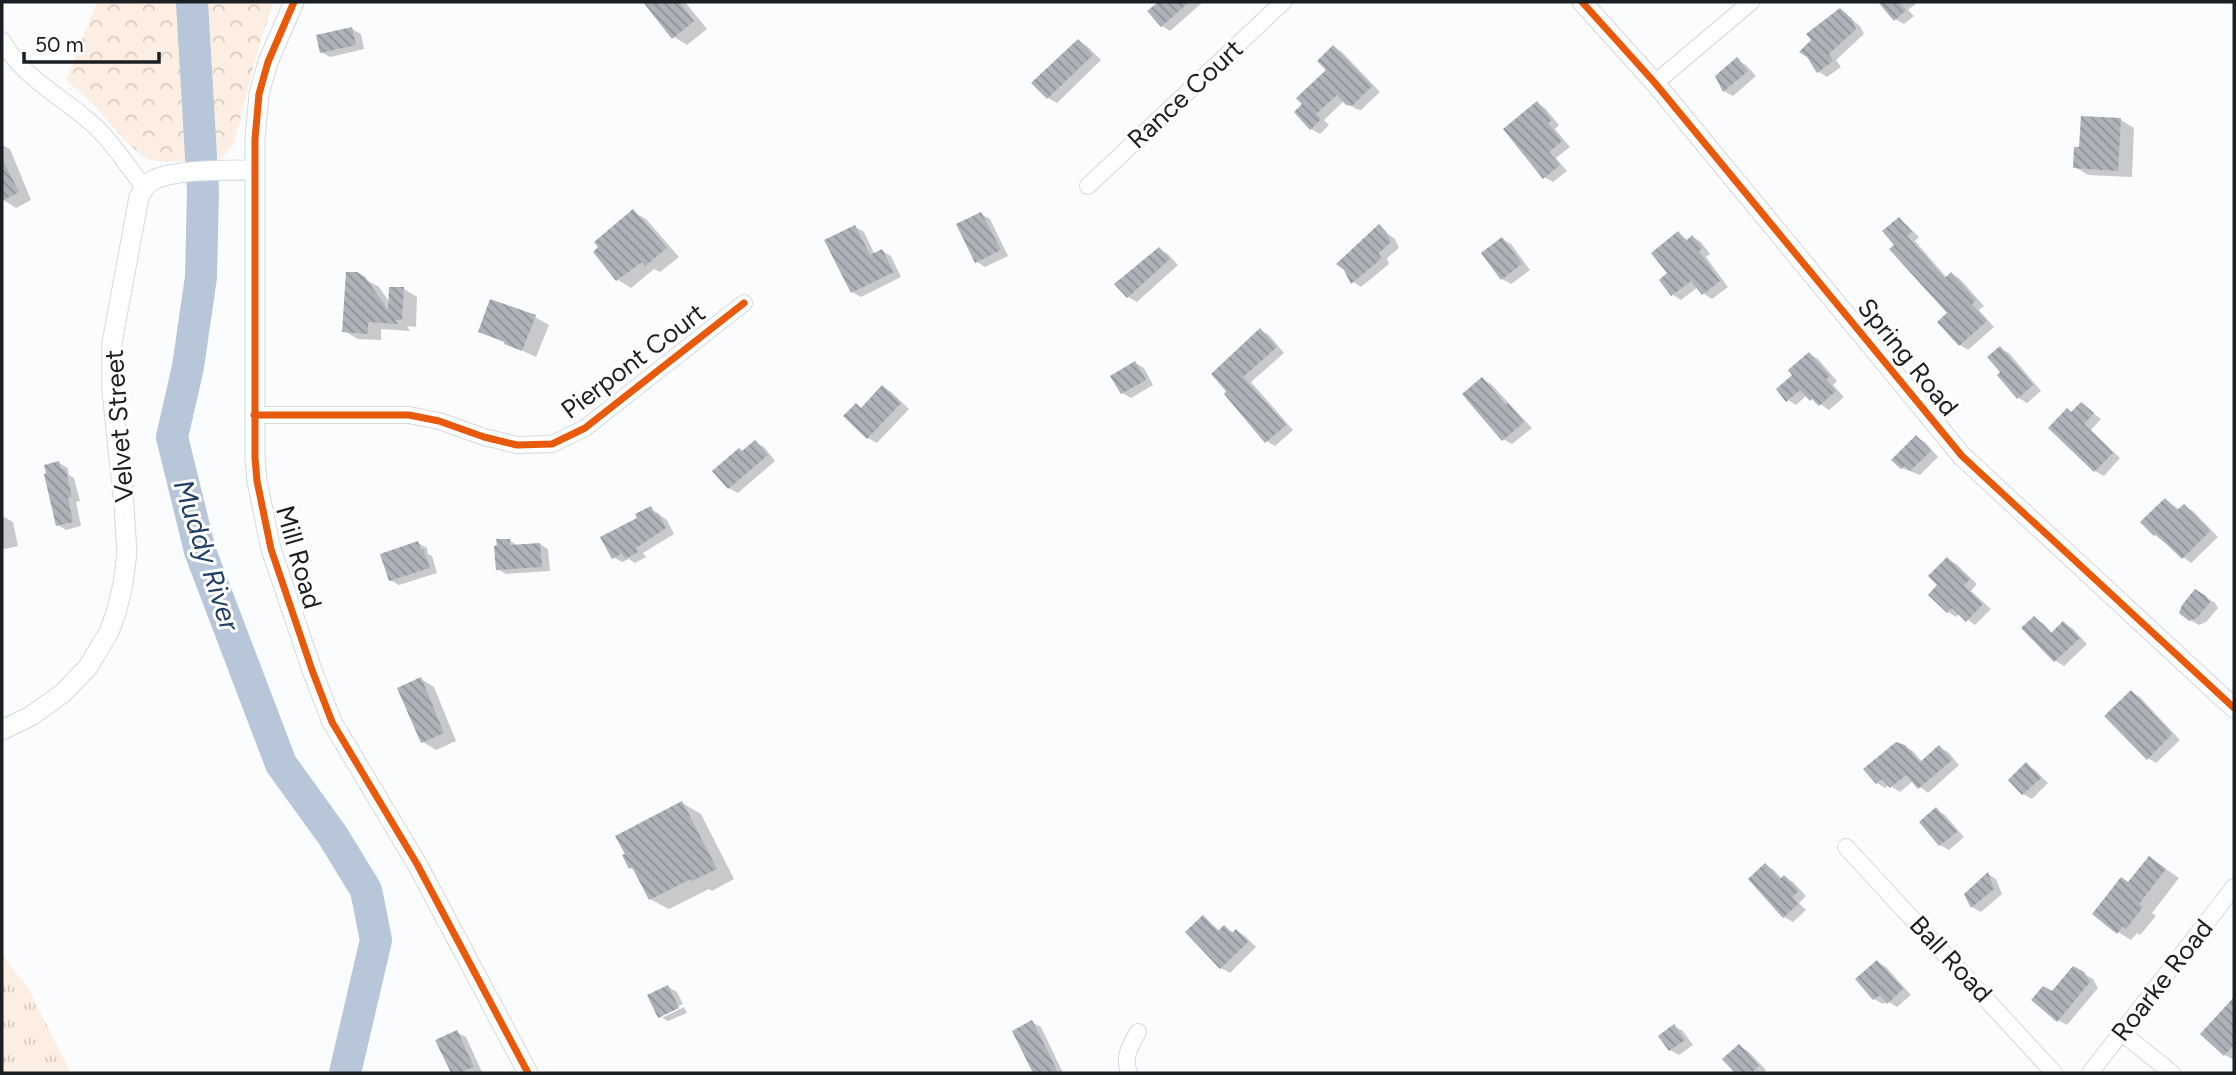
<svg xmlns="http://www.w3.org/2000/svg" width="2236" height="1075" viewBox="0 0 2236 1075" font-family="Figtree,sans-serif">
  <defs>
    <pattern id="forest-crowns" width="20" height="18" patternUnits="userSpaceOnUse" patternTransform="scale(1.75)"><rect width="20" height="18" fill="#fceee2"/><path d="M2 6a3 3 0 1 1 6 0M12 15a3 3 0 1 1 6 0" fill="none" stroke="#d7ccc2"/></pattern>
    <pattern id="park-tufts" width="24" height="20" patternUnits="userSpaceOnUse" patternTransform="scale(1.75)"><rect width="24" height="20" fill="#fceee2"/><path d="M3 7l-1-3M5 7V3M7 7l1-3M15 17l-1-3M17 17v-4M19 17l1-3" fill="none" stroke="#d7ccc2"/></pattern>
    <pattern id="building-back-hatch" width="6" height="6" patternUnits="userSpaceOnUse" patternTransform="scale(1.75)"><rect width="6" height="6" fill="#afb3b9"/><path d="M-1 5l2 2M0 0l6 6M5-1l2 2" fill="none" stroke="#8e9196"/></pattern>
  </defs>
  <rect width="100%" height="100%" fill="#fafcfe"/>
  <path fill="url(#forest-crowns)" d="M97,2H274L258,49L234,144L221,158L167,162L146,159L125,141L93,104L66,80Z"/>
  <path fill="url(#park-tufts)" d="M2,954L29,990L71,1073H2Z"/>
  <path fill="#0003" d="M645,2H685L707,29L687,45L674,37Z
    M1160,2H1203L1170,31L1162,26L1149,12Z
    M1880,2H1918L1908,10L1914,16L1904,24L1895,19Z
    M1840,10L1860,26L1864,34L1836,60L1841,67L1827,77L1819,72L1809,56Z
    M352,29L361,34L364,49L330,57L321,52Z
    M1078,41L1087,46L1101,60L1057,103L1048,98Z
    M1334,47L1342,52L1380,92L1361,110L1356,109L1344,101L1324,120L1329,125L1320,134L1311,129Z
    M1737,60L1746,65L1756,76L1733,96L1724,91L1717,76Z
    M1537,103L1545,108L1559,125L1555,129L1570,147L1556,158L1567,171L1553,182L1544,177Z
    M2121,120L2134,128L2132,177L2088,175L2075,167Z
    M2,145L10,149L31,200L16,208L2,199Z
    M633,212L646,219L679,257L660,272L654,269L631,288L618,280L596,252Z
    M981,214L990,219L1008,256L985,267L977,262Z
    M1899,220L1907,225L1919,237L1915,241L1947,278L1952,274L1960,279L1984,306L1979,310L1994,327L1968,350L1960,345L1949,313L1897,245Z
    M855,227L864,232L875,255L882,251L891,256L901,277L861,297L852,292Z
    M1379,227L1395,239L1399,248L1387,258L1389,264L1361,287L1353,282Z
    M1678,233L1689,241L1693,237L1701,242L1710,254L1706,257L1728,287L1712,299L1704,294L1698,287L1681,300L1673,295Z
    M1502,239L1511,244L1530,270L1511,284L1502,279Z
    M1159,249L1168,254L1178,265L1137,302L1128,297Z
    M356,274L379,287L390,303L404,289L417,297L416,327L407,326L410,331L381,329V340L358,339L344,331Z
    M491,302L535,317L549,325L536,357L480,331Z
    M1260,330L1269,335L1284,353L1251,382L1293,430L1275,446L1267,441L1226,394Z
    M2000,348L2009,353L2041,391L2027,403L2019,398L1999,375L2003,373Z
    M1809,354L1818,359L1837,381L1833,385L1844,397L1829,410L1807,395L1796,405L1788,400L1795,375Z
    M1135,363L1144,368L1153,385L1131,398L1122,393Z
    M1482,379L1491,384L1532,428L1512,444L1503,439Z
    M883,387L891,392L909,409L877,443L868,438L862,409Z
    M2082,404L2101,419L2091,430L2120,458L2104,476L2095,471L2072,413Z
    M1916,437L1925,442L1938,457L1920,475L1902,468Z
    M755,442L764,447L775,461L738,493L729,488L743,452Z
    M59,463L68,468L69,475L74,478L80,501L76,502L81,526L66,530L58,525Z
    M2166,500L2180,510L2184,506L2193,511L2218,537L2191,563L2155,535Z
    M650,508L667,520L674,534L643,553L646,557L635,563L629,559L622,562L613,557L640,518Z
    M4,517L13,522L18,546L5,549L2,548V518Z
    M509,540L518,546L540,544L548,549L550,571L506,574L497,569Z
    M418,543L427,548L428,554L432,556L437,573L399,585L390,580Z
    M1947,559L1956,564L1977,584L1971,591L1991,609L1975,625L1960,613L1956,617L1948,612Z
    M2196,591L2215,603L2218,608L2206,622L2199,625L2190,620Z
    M2034,618L2043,623L2053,634L2064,623L2072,628L2087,644L2064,666L2056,661L2024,628Z
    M421,679L434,687L456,741L436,750L423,742Z
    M2131,692L2140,697L2180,740L2156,763L2148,758Z
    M1905,746L1914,752L1922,762L1939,747L1948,752L1959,765L1928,793L1913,781L1900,792L1889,785L1885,788L1877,783Z
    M2027,765L2035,770L2048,783L2032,799L2023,794Z
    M682,803L701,814L734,879L712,891L709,889L669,909L650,899L636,871L630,868Z
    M1936,810L1945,815L1964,837L1949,850L1940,845Z
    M2150,858L2179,878L2152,913L2156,916L2140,935L2137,933L2131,940L2118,932L2129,884Z
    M1766,865L1774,870L1782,879L1785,877L1793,882L1806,896L1799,903L1806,910L1793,922L1784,917Z
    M1988,874L1996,879L2002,894L1981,912L1972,907L1966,894Z
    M1203,917L1220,931L1224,927L1234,933L1237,931L1245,936L1256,947L1230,973L1221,968Z
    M1877,962L1886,967L1911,995L1897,1007L1887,1001L1883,1004L1874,999Z
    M2073,968L2093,979L2098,988L2067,1025L2058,1020L2053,993Z
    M668,987L677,992L683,1004L662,1014V1018L684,1007L687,1013L668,1021L659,1016Z
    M2234,999V1060L2225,1055L2202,1034Z
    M1032,1022L1041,1027L1063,1073H1035L1014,1031Z
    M1674,1026L1683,1031L1693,1045L1679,1055L1670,1050Z
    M457,1032L466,1037L482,1072L453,1073L438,1040Z
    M1739,1046L1748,1051L1766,1070L1763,1073H1737L1725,1059Z"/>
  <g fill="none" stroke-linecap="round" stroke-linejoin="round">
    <path stroke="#b8c6da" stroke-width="32" d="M192,2L203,191L201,277L188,367L172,437L200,551L281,764L333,836L366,890L376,940L345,1073"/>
  </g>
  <path fill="url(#building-back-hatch)" d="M643,2H679L694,21L672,39Z
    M1158,2H1189L1161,27L1147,11Z
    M1878,2H1899L1906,10L1894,21Z
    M1840,8L1852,19L1856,29L1829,54L1833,61L1817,73L1807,57L1799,52L1811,40L1806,34Z
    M352,27L356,45L320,53L316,35Z
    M1078,39L1093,55L1047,99L1031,83Z
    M1333,45L1372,86L1352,106L1346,105L1337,95L1316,114L1321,119L1310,130L1294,112L1302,104L1296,98L1326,70L1317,61Z
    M1737,57L1748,71L1723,92L1715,76Z
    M1537,101L1552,120L1548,123L1562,141L1549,152L1560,165L1543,179L1503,129Z
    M2081,116L2121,118L2118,171L2073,168L2074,147H2079Z
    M2,159L19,192L2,201Z
    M633,209L667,248L645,266L642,262L616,281L593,252L598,247L594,242Z
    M981,212L1001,250L975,263L956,224Z
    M1899,217L1912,232L1907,236L1945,278L1951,272L1976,300L1972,304L1987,321L1959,346L1937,322L1947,313L1889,249L1894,245L1882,231Z
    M1379,224L1386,232L1391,242L1379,253L1381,259L1351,284L1344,270L1336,264Z
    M855,225L870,255L882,249L894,272L851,293L824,240Z
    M1678,231L1686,241L1692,235L1703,248L1699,251L1720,281L1702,295L1691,281L1671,296L1659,280L1667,273L1651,253Z
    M1502,237L1522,264L1501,280L1481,253Z
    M1159,247L1170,259L1127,298L1114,284Z
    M346,272H357L365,277L388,310L389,287H404L402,320H395L398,324L368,322V334L342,332Z
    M490,299L536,315L522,351L504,344L505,342L478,332Z
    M1260,328L1277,347L1243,377L1286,425L1265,443L1224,394L1226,391L1211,374Z
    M2000,346L2033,385L2017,399L1997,375L2000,372L1987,357Z
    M1809,352L1830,376L1826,379L1836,391L1819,406L1812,399L1810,401L1800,390L1786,402L1776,389L1792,375L1788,370Z
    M1135,361L1146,380L1121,394L1110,376Z
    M1482,377L1506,405L1508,403L1524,422L1502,441L1462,394Z
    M882,385L901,403L867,439L843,416L856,403L861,408Z
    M2081,402L2094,413L2084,424L2113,453L2094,472L2048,428L2067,408L2071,412Z
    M1916,435L1931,451L1910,471L1905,466L1901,469L1891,460Z
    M755,440L768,455L728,489L712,471L739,448L742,451Z
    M59,461L61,468L66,471L72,497H68L73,522L56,526L44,474L46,473L44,465Z
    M2165,498L2177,510L2184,504L2210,531L2182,559L2156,534L2154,536L2140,522Z
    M651,506L655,514L658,513L666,528L636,548L638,552L625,559L622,553L612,559L600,537L637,518L635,514Z
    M496,539H510V545L540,543L542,567L496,570L494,546L497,545Z
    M418,541L421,550L423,549L430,568L389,581L380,554Z
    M1947,557L1970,579L1964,585L1983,604L1966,622L1952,608L1947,613L1928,595L1937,585L1928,576Z
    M2195,589L2206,596L2210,602L2197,618L2189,621L2179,613L2182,605Z
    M2034,616L2051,633L2063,621L2080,638L2054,662L2021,628Z
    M421,677L444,733L421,743L397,688Z
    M2131,690L2172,734L2147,760L2104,716Z
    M1896,742L1905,745L1920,762L1939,745L1952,760L1918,789L1906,775L1890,788L1882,779L1876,784L1863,769Z
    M2026,762L2041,778L2022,795L2008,780Z
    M682,801L717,869L692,881L691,879L649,900L632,867L629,869L622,855L625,854L615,836Z
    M1936,807L1957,832L1939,846L1919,822Z
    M2149,856L2166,869L2139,904L2143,907L2126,929L2123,926L2117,934L2092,914L2121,877L2128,882Z
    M1765,863L1780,879L1784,875L1799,891L1792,897L1798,904L1783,918L1748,879Z
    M1988,872L1994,889L1971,908L1964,894Z
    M1203,915L1218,931L1224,925L1232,933L1236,929L1248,942L1220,969L1185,932Z
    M1877,960L1903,989L1887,1004L1880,995L1873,1000L1855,979Z
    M2073,966L2084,972L2090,982L2057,1022L2031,1000L2043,986L2052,991Z
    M668,985L679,1008L658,1018L647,995Z
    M2234,997V1045L2224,1056L2200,1034Z
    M1032,1020L1049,1054L1058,1073H1033L1012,1031Z
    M1674,1024L1685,1040L1669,1051L1658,1036Z
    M457,1030L474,1067L459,1073H451L435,1040Z
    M1739,1044L1759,1066L1751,1073H1735L1722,1059Z"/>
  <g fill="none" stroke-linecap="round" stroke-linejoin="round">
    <defs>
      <path id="minor" d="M2,40C21,76 59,95 89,121C111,139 126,165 144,187
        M1655,83L1751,2
        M1088,186L1283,2
        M254,415H409L439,421L484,437L517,445L552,444L585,428L744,303
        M1846,847L2054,1073
        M2122,1033L2172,1073
        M1129,1073C1123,1057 1130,1046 1138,1032
        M2090,1073L2234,887"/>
      <path id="tertiary" d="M294,2L268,62L259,94L255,139V458L257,481L271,549L312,670L332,722L417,864L528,1073
        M1582,2L1655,83L1962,456L2234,708
        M2,730L31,716L63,693L88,667L109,632L116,613L123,584L127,553L124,506L112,391V343L139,197C143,190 146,184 153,180C177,169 229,170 255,170"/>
    </defs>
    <use href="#minor" stroke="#d6d9dd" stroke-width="18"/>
    <use href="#tertiary" stroke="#d6d9dd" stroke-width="21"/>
    <use href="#minor" stroke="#feffff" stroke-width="16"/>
    <use href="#tertiary" stroke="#feffff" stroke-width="19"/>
    <defs>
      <path id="cycleway" d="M294,2L268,62L259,94L255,139V458L257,481L271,549L312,670L332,722L417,864L528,1073
        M1582,2L1655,83L1962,456L2234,708
        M254,415H409L439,421L484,437L517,445L552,444L585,428L744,303"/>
    </defs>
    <use href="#cycleway" stroke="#fff" stroke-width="11"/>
    <use href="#cycleway" stroke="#e8590c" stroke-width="7"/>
  </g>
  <g text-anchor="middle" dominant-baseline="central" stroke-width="6" stroke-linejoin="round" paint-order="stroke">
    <g font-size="26" fill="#1b1f24" stroke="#fff">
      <text transform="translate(1185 94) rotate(-43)">Rance Court</text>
      <text transform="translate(1908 357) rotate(51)">Spring Road</text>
      <text transform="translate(633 361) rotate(-37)">Pierpont Court</text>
      <text transform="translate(119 426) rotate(-94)">Velvet Street</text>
      <text transform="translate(299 557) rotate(74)">Mill Road</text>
      <text transform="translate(1951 959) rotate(47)">Ball Road</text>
      <text transform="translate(2162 980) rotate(-52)">Roarke Road</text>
    </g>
    <g font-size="28" font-style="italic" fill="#213e64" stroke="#fff">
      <text transform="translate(207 555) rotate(72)">Muddy River</text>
    </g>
  </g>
  <rect width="2236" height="1075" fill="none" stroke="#1b1f24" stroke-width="7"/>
  <path d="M24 52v10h135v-10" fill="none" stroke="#1b1f24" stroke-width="3.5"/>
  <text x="35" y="52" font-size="21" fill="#1b1f24" stroke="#ffffff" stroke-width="5" paint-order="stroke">50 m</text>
</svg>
